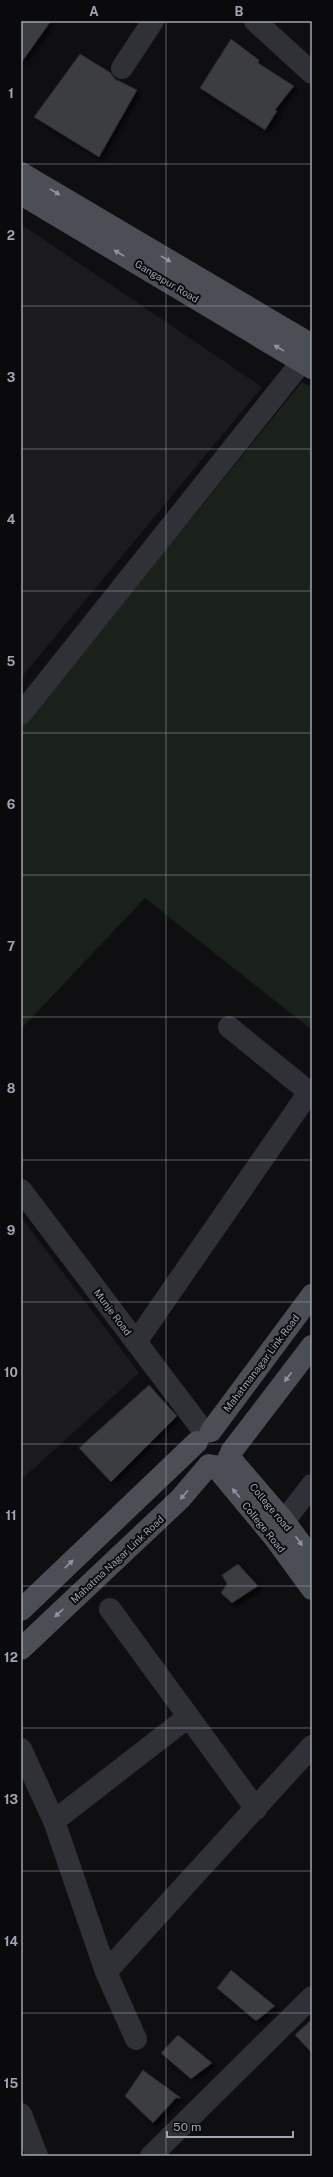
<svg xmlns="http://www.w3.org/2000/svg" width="333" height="2177" viewBox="0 0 333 2177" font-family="'Public Sans',sans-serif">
  <defs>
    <filter id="shadow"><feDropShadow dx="3.5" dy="3.5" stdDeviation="2" flood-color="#0009"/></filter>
  </defs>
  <rect width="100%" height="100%" fill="#0f0f11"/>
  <path fill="#1b1b1e" d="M21,224L262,387L21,678Z
    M21,1217L139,1373L21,1480Z"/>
  <path fill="#19211a" d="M302,382L312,388V1030L145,898L21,1029V728Z"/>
  <path fill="#3b3c41" stroke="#29292d" filter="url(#shadow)" d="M21,21H51L21,63Z
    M231,39L259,60L258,63L294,86L275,110L277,111L265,130L200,88Z
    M80,54L111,73L115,79L137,90L99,157L34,117Z
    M149,1385L177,1416L111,1482L79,1448Z
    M238,1564L258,1586L232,1603L221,1593L227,1584L222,1575Z
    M231,1970L275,2006L256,2021L217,1988Z
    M312,2019V2053L295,2035Z
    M178,2035L212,2063L191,2079L161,2053Z
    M143,2070L181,2098H176L153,2123L125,2096Z"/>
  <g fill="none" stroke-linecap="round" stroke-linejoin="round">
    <path stroke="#303136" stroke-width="22" d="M255,21L312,73
      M122,68L153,21
      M21,714L312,349
      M21,1190L205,1433
      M136,1342L309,1092L229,1027
      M284,1521L312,1485
      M110,1609L256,1809
      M21,1749L54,1821L106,1972
      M54,1821L188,1717
      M136,2039L106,1972L312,1746
      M21,2114L37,2156
      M151,2156L312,1997"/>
    <path stroke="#4c4e56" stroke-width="22" d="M21,173L312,345
      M21,194L312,368
      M211,1431L312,1295
      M231,1452L312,1346
      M229,1457L284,1521L312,1559
      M215,1466L274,1537L312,1589
      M21,1610L197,1442
      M21,1649L180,1499L209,1465"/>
  </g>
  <defs><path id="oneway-solid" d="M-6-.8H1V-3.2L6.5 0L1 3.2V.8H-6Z"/></defs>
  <g fill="#8e94a0">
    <use href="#oneway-solid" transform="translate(55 192) rotate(31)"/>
    <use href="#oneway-solid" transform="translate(119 253) rotate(-149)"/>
    <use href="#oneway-solid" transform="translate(166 259) rotate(31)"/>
    <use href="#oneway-solid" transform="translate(279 348) rotate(-149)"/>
    <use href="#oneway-solid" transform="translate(288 1377) rotate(127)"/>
    <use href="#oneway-solid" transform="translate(236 1493) rotate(-130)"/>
    <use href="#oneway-solid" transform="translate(184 1495) rotate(131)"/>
    <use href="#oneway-solid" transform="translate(299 1541) rotate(54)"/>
    <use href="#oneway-solid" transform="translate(69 1564) rotate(-44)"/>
    <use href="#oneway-solid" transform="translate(59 1613) rotate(137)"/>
  </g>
  <path fill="none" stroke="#9fa5b3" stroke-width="1" stroke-opacity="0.55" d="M166,21V2156M21,164H312M21,306H312M21,449H312M21,591H312M21,733H312M21,875H312M21,1017H312M21,1160H312M21,1302H312M21,1444H312M21,1586H312M21,1728H312M21,1871H312M21,2013H312"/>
  <g text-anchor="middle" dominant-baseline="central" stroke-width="4" stroke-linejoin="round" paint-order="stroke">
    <g font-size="10" fill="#9fa5b3" stroke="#0a0a0c">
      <text transform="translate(167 281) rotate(31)">Gangapur Road</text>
      <text transform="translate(113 1312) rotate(53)">Munje Road</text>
      <text transform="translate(261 1363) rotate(-53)">Mahatmanagar Link Road</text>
      <text transform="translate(271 1507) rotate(50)">College road</text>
      <text transform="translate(264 1527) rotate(51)">College Road</text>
      <text transform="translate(117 1559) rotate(-43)">Mahatma Nagar Link Road</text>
    </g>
  </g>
  <rect width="333" height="2177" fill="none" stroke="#0a0a0c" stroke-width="44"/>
  <path d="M167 2131v6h126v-6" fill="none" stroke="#9fa5b3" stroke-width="2"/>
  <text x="173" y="2131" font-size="12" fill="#9fa5b3" stroke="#0a0a0c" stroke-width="3" paint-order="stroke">50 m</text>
  <rect x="22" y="22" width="289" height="2133" fill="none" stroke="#9fa5b3" stroke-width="1.5"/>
  <g font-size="13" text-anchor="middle" font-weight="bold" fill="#9fa5b3">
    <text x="94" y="16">A</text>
    <text x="239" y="16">B</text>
    <text x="11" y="98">1</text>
    <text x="11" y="240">2</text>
    <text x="11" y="382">3</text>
    <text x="11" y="524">4</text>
    <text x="11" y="666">5</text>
    <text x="11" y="809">6</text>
    <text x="11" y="951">7</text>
    <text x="11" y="1093">8</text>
    <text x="11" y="1235">9</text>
    <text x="11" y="1377">10</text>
    <text x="11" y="1520">11</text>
    <text x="11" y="1662">12</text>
    <text x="11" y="1804">13</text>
    <text x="11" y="1946">14</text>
    <text x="11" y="2088">15</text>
  </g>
</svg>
